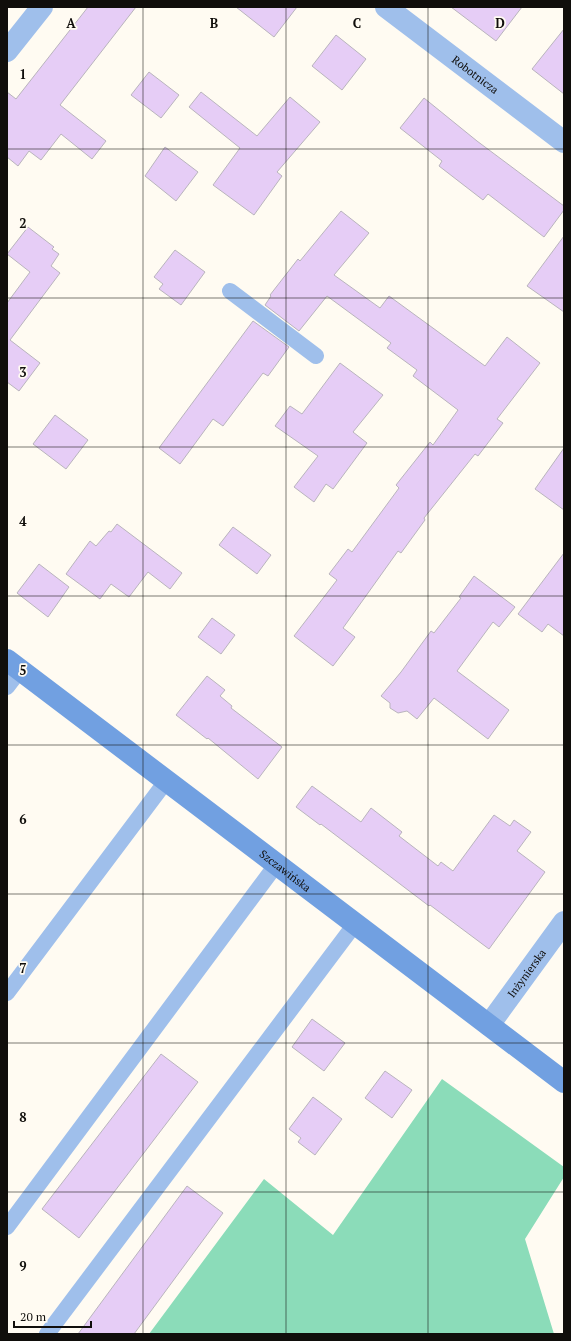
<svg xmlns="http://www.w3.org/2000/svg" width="571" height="1341" viewBox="0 0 571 1341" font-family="'PT Serif',serif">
  <rect width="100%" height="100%" fill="#fffbf2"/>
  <path fill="#8bdcb9" d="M442,1079L564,1167V1177L525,1239L554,1334H149L264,1179L333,1235Z"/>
  <path fill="#e6cdf6" stroke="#b9b4bd" d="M88,7H136L60,105L106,141L92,159L61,134L41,160L29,151L18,166L7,157V92L16,99Z
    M236,7H297L274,37Z
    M451,7H522L496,41Z
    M564,29V94L532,69Z
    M336,35L366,59L342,90L312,66Z
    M149,72L179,95L161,118L131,95Z
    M201,92L257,136L290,97L320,122L277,172L282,176L254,215L213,185L240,148L189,107Z
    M424,98L477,141L564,206V210L544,237L488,194L483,200L439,166L442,161L400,128Z
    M165,147L198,172L176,201L145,176Z
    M341,211L369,233L334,275L380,308L389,296L485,366L507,337L540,363L497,419L503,423L478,456L475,454L424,518L425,520L401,553L398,551L343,628L355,637L333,666L294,636L337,580L329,574L348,549L352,552L399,488L396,485L430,442L433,445L458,410L413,376L417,370L387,348L391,343L327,296L299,331L265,305L271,296L270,295L298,259L300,261Z
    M28,227L54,247L52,249L59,254L51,266L60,273L10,340L40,363L19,391L7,382V303L30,272L7,254Z
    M564,236V312L527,286Z
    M175,250L205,272L181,305L159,289L163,284L154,277Z
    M253,321L289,347L268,376L263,373L223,426L213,419L180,464L159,448Z
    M340,363L383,395L353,432L367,443L333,489L326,484L314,502L294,487L318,456L275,426L290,406L302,414Z
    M55,415L88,440L66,469L33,444Z
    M564,448V510L535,489Z
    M117,524L182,573L170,589L148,572L129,597L111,584L100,599L66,574L90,541L96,546L109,531L111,532Z
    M233,527L271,555L257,574L219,545Z
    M564,553V636L548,624L542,632L518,614Z
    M39,564L69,587L48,617L17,593Z
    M474,576L515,607L499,627L493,622L457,671L509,710L488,739L434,698L417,719L407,711L398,713L390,708V703L381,696L401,672L431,631L434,633L461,598L459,597Z
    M212,618L235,635L221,654L198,637Z
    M207,676L225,690L220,696L232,706L231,708L282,747L258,779L208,738L207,739L176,715Z
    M312,786L361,822L371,808L402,832L399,836L438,866L441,862L453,871L494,815L510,826L514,820L531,832L517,851L545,872L489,949L430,905L429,906L321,824L320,825L296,807Z
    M312,1019L345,1043L324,1071L292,1047Z
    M161,1054L198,1082L79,1238L42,1209Z
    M385,1071L412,1090L392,1118L365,1098Z
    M313,1097L342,1119L315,1155L298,1142L301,1138L289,1129Z
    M187,1186L223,1213L134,1334H78Z"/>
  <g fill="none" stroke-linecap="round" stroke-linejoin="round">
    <path stroke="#9fbfeb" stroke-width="16" d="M230,291L316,356
      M7,687L20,670
      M7,993L167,780
      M7,1227L276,865
      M47,1334L355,924"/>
    <g stroke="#9fbfeb" stroke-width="22">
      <path id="s1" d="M386,7L564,142"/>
      <path d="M7,51L42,7"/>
      <path id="s2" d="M489,1025L564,922"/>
    </g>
    <path stroke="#71a0e1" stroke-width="22" id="s3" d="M7,660L564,1082"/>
  </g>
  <path fill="none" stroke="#100e0b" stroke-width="1" stroke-opacity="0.55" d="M143,7V1334M286,7V1334M428,7V1334M7,149H564M7,298H564M7,447H564M7,596H564M7,745H564M7,894H564M7,1043H564M7,1192H564"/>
  <g text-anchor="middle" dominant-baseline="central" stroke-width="3.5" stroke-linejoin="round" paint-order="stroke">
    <g font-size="11" fill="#100e0b" stroke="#fffbf2">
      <text stroke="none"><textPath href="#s1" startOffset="112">Robotnicza</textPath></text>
      <text stroke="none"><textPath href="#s3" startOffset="349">Szczawińska</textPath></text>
      <text stroke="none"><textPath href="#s2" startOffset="64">Inżynierska</textPath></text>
    </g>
  </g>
  <g font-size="13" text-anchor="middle" font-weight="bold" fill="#100e0b" stroke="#fffbf2" stroke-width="3.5" stroke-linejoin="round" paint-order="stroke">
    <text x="71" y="28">A</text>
    <text x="214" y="28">B</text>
    <text x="357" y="28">C</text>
    <text x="500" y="28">D</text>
    <text x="23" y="79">1</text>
    <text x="23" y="228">2</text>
    <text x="23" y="377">3</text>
    <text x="23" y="526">4</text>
    <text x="23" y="675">5</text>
    <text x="23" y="824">6</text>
    <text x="23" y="973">7</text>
    <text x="23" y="1122">8</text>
    <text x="23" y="1271">9</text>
  </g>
  <rect width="571" height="1341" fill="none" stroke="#100e0b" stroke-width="16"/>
  <path d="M14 1321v6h77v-6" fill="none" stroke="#100e0b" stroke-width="2"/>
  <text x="20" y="1321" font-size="12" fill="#100e0b" stroke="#fffbf2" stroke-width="3" paint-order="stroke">20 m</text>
</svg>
